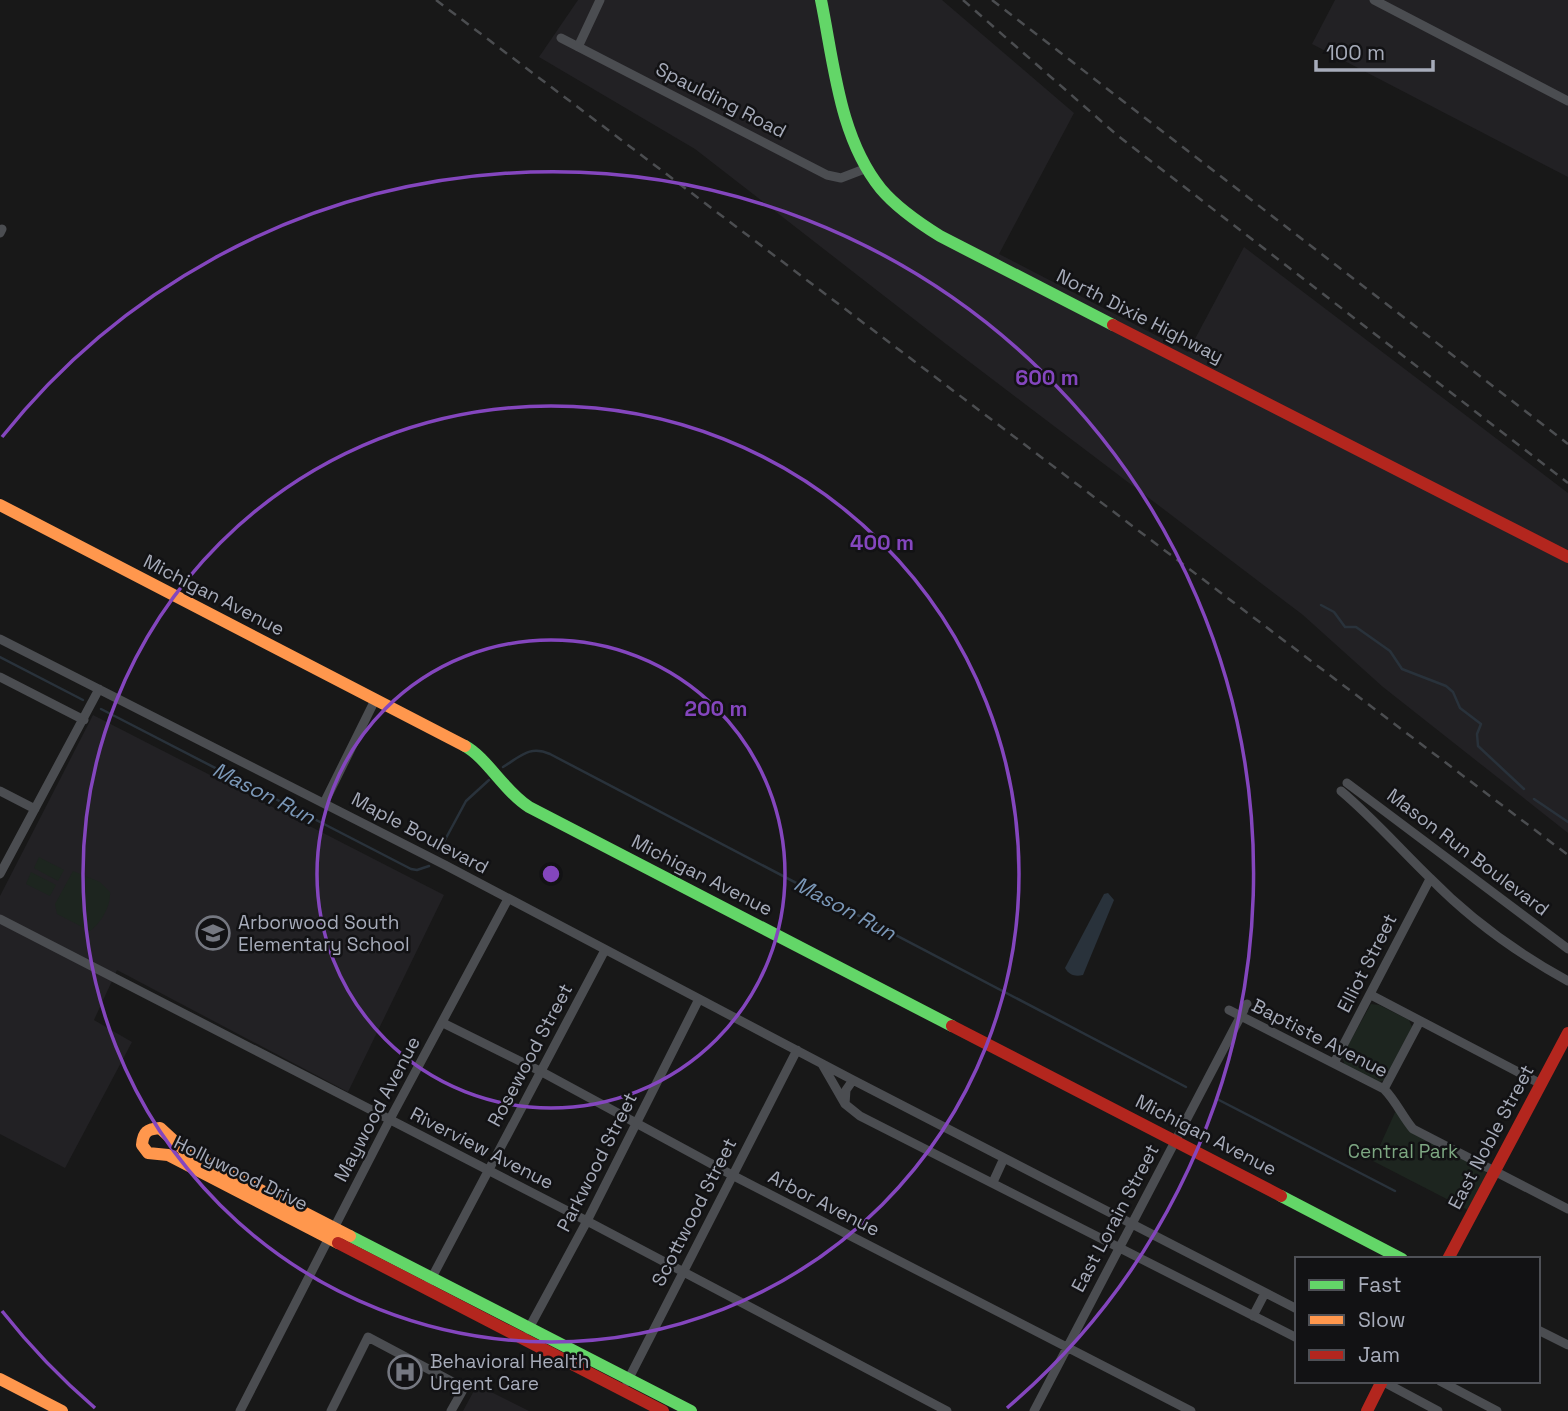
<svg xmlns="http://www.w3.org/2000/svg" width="1568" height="1411" viewBox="0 0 1568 1411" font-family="'Space Grotesk',sans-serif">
  <rect width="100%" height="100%" fill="#181818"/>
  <path fill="#222124" d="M578,0H942L1074,113L999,254L1188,352L1244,247L1568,493V833L1383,687L1303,615L946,344L695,149L539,57Z
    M1335,0H1568V177L1312,44Z
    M93,715L444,895L348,1092L117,970L94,1020L132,1042L65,1168L0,1134V896Z
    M477,1385L529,1411H463Z"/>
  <path fill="#1d251f" d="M39,857L64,870L58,881L34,868Z
    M73,871L100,882L110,892C111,906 101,923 90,931L57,914L55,904Z
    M31,872L56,885L50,896L26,884Z
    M1371,1004L1379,1005L1409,1020L1412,1027L1387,1079L1379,1082L1345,1066L1342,1056Z
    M1397,1108L1404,1119L1486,1171L1487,1178L1470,1211L1373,1161Z"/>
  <path fill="#29323b" d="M1108,893L1114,900L1083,975C1075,977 1069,975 1065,968L1104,894Z"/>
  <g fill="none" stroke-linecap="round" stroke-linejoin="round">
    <path stroke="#29323b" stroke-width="2.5" d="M1321,605L1334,612L1345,627H1356L1390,651L1402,669L1446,686L1453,692L1460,708L1481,724L1477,734L1478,746L1524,789
      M0,657L83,700
      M101,709L411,869L417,870L429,866
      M503,767C521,756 530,745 550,754L1186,1087
      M1534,799L1568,822
      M439,851L466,801L489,780
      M1217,1099L1395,1191"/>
    <path stroke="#4b4d51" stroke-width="9" d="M1374,0L1568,101
      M561,38L827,175L841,178L867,168
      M578,47L600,0
      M0,233L2,229
      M0,639L445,865L853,1080L1297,1309
      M0,677L84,720
      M1347,783L1568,949
      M0,791L35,809
      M1341,791C1373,818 1400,849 1430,878C1471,920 1517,953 1568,981
      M324,803L375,700
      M0,874L99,689
      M0,919L587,1221L947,1411
      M1371,995L1541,1084
      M1229,1010L1384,1089C1396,1101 1402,1116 1413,1129L1568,1209
      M443,1023L542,1072L732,1175L1191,1411
      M1334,1063L1430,879
      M822,1064L845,1104L860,1116L1297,1338
      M1384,1089L1420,1021
      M845,1104L846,1090L853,1080
      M993,1182L1004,1158
      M429,1283L605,950
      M1253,1316L1265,1293
      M528,1330L587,1221L699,999
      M1538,1330L1568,1345
      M1382,1381L1438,1411
      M1440,1381L1497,1411
      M627,1382L797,1050
      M240,1411L389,1121L508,899
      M331,1411L368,1337L464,1388L451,1411
      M1034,1411L1247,1004"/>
    <path stroke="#63d668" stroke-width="12" d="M821,0C834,63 839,137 881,189C897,208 919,223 940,236L1113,325
      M465,746C487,758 504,791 529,807L952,1026
      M1281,1196L1402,1259
      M350,1236L691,1411"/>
    <path stroke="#ff974d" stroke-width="12" d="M0,505L465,746
      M338,1243L168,1155L148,1153L142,1145C143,1132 147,1129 160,1128L186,1152L350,1236
      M0,1379L62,1411"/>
    <path stroke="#b3261e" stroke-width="12" d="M1113,325L1568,557
      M952,1026L1281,1196
      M338,1243L663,1411
      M1448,1259L1568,1033
      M1367,1411L1382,1381"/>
    <path stroke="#4b4d50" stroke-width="2.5" stroke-dasharray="9 7" stroke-linecap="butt" d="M436,0L1568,855
      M963,0L1117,135L1568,483
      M992,0L1568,444"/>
  </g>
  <g fill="none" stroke="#8446be" stroke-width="3.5">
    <circle cx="551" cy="874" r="234"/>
    <circle cx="551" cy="874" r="468"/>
    <path d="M95 1408A702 702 0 0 1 2 1311M2 437A702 702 0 1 1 1007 1408"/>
  </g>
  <defs>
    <symbol id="school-ring" viewBox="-11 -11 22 22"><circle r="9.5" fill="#121214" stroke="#757881" stroke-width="1.5"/><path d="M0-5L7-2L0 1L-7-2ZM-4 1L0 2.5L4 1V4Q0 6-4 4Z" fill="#757881"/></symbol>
    <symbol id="hospital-ring" viewBox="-11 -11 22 22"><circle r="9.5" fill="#121214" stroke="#757881" stroke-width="1.5"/><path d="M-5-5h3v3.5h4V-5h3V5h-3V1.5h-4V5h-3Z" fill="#757881"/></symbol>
  </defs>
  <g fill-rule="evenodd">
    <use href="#school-ring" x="194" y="914" width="38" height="38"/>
    <use href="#hospital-ring" x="386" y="1353" width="38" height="38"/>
  </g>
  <g text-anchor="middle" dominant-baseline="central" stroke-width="5" stroke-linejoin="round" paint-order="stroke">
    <g font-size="19" fill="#a7acba" stroke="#121214">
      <text transform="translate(721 100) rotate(27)">Spaulding Road</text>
      <text transform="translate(1140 316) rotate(27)">North Dixie Highway</text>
      <text transform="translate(214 595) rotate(27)">Michigan Avenue</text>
      <text transform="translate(420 833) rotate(28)">Maple Boulevard</text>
      <text transform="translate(1468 852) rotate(37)">Mason Run Boulevard</text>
      <text transform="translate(702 875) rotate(27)">Michigan Avenue</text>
      <text transform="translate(1367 963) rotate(-63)">Elliot Street</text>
      <text transform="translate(1320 1038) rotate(27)">Baptiste Avenue</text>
      <text transform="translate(530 1055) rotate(-62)">Rosewood Street</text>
      <text transform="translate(377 1109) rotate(-62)">Maywood Avenue</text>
      <text transform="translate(1206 1135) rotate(27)">Michigan Avenue</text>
      <text transform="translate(1491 1137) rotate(-62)">East Noble Street</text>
      <text transform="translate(482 1148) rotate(27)">Riverview Avenue</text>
      <text transform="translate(597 1162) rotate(-63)">Parkwood Street</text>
      <text transform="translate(241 1173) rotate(26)">Hollywood Drive</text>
      <text transform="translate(824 1203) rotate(27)">Arbor Avenue</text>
      <text transform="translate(694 1212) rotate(-63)">Scottwood Street</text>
      <text transform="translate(1115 1218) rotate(-62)">East Lorain Street</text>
    </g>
    <g font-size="19" fill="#a7acba" stroke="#121214" text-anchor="start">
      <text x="238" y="922">Arborwood South<tspan x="238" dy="22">Elementary School</tspan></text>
      <text x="430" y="1361">Behavioral Health<tspan x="430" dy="22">Urgent Care</tspan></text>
    </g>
    <g font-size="19" fill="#7da782" stroke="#121214">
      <text x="1403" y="1151">Central Park</text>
    </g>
    <g font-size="21" font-style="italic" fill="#7b98b8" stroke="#121214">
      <text transform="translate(264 793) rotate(27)">Mason Run</text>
      <text transform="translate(845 908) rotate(28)">Mason Run</text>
    </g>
  </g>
  <circle cx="551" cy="874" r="10" fill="#8446be" stroke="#121214" stroke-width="3.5"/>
  <g font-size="21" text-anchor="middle" font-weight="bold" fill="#8446be" stroke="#121214" stroke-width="5" stroke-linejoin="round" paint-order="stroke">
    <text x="1047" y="385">600 m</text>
    <text x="882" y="550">400 m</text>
    <text x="716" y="716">200 m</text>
  </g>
  <rect x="1295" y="1257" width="245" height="126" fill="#121214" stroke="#4e5056" stroke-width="2"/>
  <rect x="1309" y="1280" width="35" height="10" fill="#63d668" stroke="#4e5056" stroke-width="2"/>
  <text x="1358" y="1292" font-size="21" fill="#a7acba">Fast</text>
  <rect x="1309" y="1315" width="35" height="10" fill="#ff974d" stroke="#4e5056" stroke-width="2"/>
  <text x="1358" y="1327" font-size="21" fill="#a7acba">Slow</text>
  <rect x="1309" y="1350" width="35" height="10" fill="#b3261e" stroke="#4e5056" stroke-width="2"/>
  <text x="1358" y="1362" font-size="21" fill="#a7acba">Jam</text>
  <path d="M1316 60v10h117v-10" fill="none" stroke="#a7acba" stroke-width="3.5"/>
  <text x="1326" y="60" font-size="21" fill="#a7acba" stroke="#121214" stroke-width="5" paint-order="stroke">100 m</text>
</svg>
